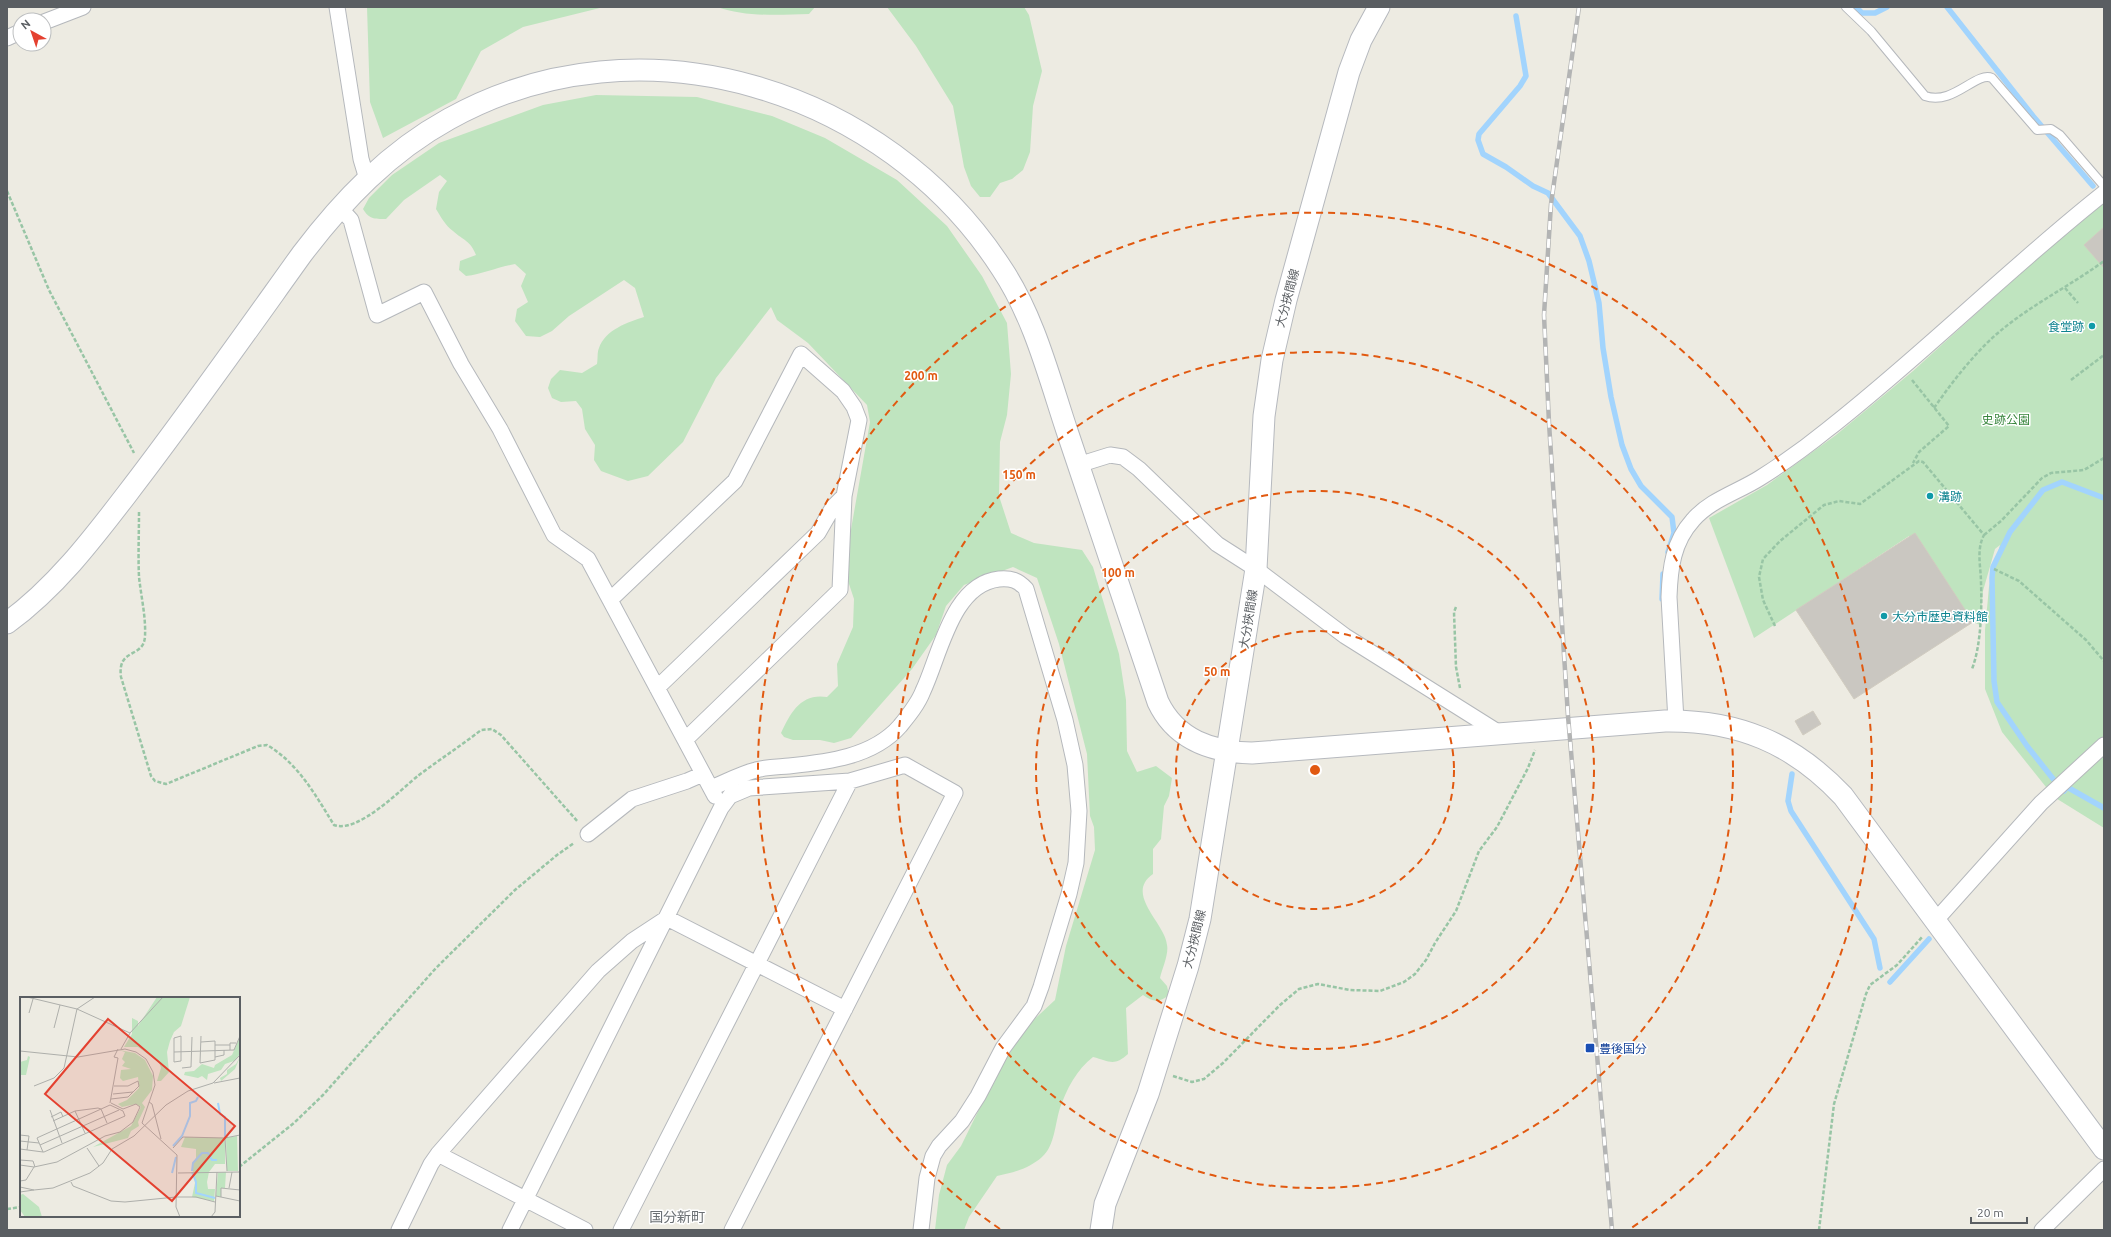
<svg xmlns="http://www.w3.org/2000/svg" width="2111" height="1237" viewBox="0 0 2111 1237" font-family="Ubuntu,'Noto Sans JP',sans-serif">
  <rect width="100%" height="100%" fill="#edebe2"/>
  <path fill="#bfe4bf" d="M367,7H604L523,27L481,51L456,99L383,138L370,102Z
    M717,7H815L809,14C779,15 745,17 717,7Z
    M887,7H1024L1029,15L1042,71L1033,106L1030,152L1023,170L1012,179L1000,183L990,197H980L971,186L964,167L953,106L916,46Z
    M596,95L697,97L772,116L825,138L897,180L947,226L982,276L1007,323L1011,374L1007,415L1000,442L999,496L1011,533L1034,543L1082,550L1093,567L1119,654L1126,700L1127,751L1137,772L1156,766L1172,778L1169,796L1164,806L1161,839L1153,849V874C1124,894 1165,923 1167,945C1169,954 1162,969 1160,978L1167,986L1169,995C1159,1003 1153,1002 1143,995L1126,1008L1128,1054C1114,1067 1109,1061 1093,1057C1077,1069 1066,1090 1060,1108C1055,1123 1055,1146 1042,1157C1030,1168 1013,1173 997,1176L969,1217L964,1230H935L939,1195L947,1165L961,1146L995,1077L1025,1028L1055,1000L1066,946L1095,850L1094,827L1090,816L1087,754L1059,644L1037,578L1013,567L964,585L946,606L936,635L912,669L851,738L834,743L820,740H793L784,737L781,733C791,712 801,693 827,697L838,686L837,664L853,627L854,599L847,578L850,535L870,422L867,405L808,343L777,320L771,307L716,378L683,442L648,476L628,481L601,471L594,460L595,445L585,429L582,409L576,401L561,402L552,398L548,388L551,379L560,370L582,373L597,364C598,359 597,352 599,348C605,330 628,322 644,317L635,288L624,280L569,316L552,331L540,337L526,336L515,321L517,309L528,302L521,286L526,274L515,264C498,267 483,274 466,276L459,270L460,261L476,255C470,240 464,241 453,231C445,225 441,217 436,209L439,192L447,181L440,175L404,200L386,219C374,219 369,219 363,209L369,198L392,175L439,143L543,105Z
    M2101,204H2104V828L2054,797L2002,732L1985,689V630L1989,587L2000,545L1995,549L1983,591L1980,625L1973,622L1909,536L1754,638L1709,518L1767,485L1836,435L1913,371L2055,242Z"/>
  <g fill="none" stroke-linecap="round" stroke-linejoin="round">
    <path stroke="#a2d4fd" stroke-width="5.5" d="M1856,7L1862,13H1875L1887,7
      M1947,7L2033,116L2093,186
      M1516,16L1526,76L1520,86L1479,134L1478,140L1483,154L1506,167L1533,186L1548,193L1580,236L1589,261L1599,303L1603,348L1611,397L1622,445L1631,469L1641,486L1672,517L1674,533L1668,552
      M1662,599L1663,574
      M1792,774L1788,801L1791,811L1874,939L1880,968
      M2054,780L2027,746L1997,702L1994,681L1992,578L1993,567L2010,532L2043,490L2062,482L2104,498
      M2064,791L2067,787L2104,808
      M1890,982L1929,939"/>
  </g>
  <path fill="#cac7c1" stroke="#d1ccc0" d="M2104,227V268L2084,245Z
    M1915,533L1973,622L1854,699L1796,610Z
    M1813,711L1821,724L1803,735L1795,721Z"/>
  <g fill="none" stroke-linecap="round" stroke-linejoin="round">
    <defs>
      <path id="lane" d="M1846,7L1871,31L1925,96C1953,106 1976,71 1992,78L2037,130L2051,129L2060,135L2104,186"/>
      <path id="street" d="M337,7L361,159L367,179
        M44,22L83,7
        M7,38L20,32
        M340,208L351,220L377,315L424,292L461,364L500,429L554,535L588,559L715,796
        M1078,465L1110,455L1123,457L1139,469L1217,544L1256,569L1345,636L1501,734
        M610,600L735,481L801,354L843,391L854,407L859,420L844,496L833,507L818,533L657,688
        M1676,721L1669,597C1670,568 1673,542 1693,520C1710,500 1738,492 1760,478C1784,463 1806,447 1827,430C1923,355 2009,268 2104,193
        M685,740L840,590L844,496
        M711,788C726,782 740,774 756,770C766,767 778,767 789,766C827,762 873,757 900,726C909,715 918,704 923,691C940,655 952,584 999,579C1011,578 1018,580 1026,589L1065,720L1075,765L1079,811L1076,863L1069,894L1041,987L1034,1006L1003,1048L978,1096L962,1121L939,1146L933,1156L927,1178L921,1230
        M588,834L632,799L687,781L703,774
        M1936,920L2041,803L2104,745
        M438,1154L585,1230
        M399,1230L431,1164L438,1154L598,971L632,941L667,918L845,1009
        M510,1230L721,808L730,796L749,788L850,781L905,765L955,793L732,1230
        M621,1230L850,781
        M2042,1230L2104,1169"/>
      <path id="secondary" d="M7,623C55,588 91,541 127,494C187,416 244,335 302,254C343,200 389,152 449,119C641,12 886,89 1002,269C1034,317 1049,377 1067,431C1097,522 1128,612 1158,702C1176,740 1212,752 1252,753L1665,721C1738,720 1793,743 1843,796L2104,1149
        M1101,1230L1105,1204L1148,1094L1188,966L1200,919L1256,569L1264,416L1272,360L1286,300L1349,72L1361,40L1379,7"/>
    </defs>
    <use href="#lane" stroke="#b5b8bc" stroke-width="10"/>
    <use href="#street" stroke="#b5b8bc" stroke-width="17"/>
    <use href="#secondary" stroke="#b6b9be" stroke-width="23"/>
    <path stroke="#98c5a5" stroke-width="2.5" stroke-dasharray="4 2" stroke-linecap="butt" d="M7,191L49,290L134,453
      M2065,288L2078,303
      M1912,380L1949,426L1919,452L1913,463
      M2071,380L2104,355
      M1934,408C1950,385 1967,363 1986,344C2020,310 2066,289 2104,261
      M139,512C139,534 138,556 139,577C141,596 146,617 145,636C144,659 117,647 121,677L151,776L155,781L166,784L258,746L267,745C298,763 316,796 334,825C358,834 401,789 419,775C438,761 457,748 476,734L481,730L492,729L501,735L578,822
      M1984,535L2001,521L2042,478L2051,473L2084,470L2104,458
      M1994,569L2019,581L2086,640L2104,661
      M1456,607L1454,612L1456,667L1460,688
      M1775,626L1763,600L1759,577L1763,559L1780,541L1824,505L1839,501L1860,504L1919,461L1923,462L1984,535C1976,550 1981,567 1981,583C1982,608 1981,646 1972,669
      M1173,1076L1192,1082L1204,1079L1223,1063L1280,1005L1299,989L1318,984L1350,990L1380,991L1404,982L1415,974L1426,960L1435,943L1456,911L1479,851L1497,827L1528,768L1535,750
      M239,1167L294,1123L323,1095L436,968L515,890L557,855L574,843
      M7,1209L21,1207
      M1819,1230L1834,1104L1866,994L1870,985L1897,965L1923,936"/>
    <use href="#lane" stroke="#fff" stroke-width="8"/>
    <use href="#street" stroke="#fff" stroke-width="15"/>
    <use href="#secondary" stroke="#fff" stroke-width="21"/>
    <defs>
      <path id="rail" d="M1579,7L1551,204L1544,315L1549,423L1568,716L1612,1230"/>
    </defs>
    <use href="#rail" stroke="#b3b4b4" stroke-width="4.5"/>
    <use href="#rail" stroke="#fff" stroke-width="3" stroke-dasharray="9" stroke-linecap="butt"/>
  </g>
  <g fill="none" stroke="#e15910" stroke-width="2" stroke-dasharray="7 5">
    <circle cx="1315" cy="770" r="139"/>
    <circle cx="1315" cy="770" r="279"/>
    <circle cx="1315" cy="770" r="418"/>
    <path d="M1000 1229A557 557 0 1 1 1630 1229"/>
  </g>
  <g fill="#0f9aa8" stroke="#fff" stroke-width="1.5">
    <circle cx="2092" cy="326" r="4"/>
    <circle cx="1930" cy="496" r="4"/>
    <circle cx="1884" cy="616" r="4"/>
  </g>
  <rect fill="#1a4fb4" stroke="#fff" stroke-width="1.5" x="1585" y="1043" width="10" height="10" rx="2"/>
  <g text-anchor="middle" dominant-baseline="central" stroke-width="3" stroke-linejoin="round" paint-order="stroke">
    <g font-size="12" fill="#5a5e62" stroke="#fff">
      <text transform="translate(1287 298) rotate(-75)">大分挾間線</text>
      <text transform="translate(1248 619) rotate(-81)">大分挾間線</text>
      <text transform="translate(1194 939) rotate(-76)">大分挾間線</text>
    </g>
    <g font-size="12" fill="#0d838f" stroke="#fff" text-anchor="start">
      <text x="2084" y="326" text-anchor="end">食堂跡</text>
      <text x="1938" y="496">溝跡</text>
      <text x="1892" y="616">大分市歴史資料館</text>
    </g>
    <g font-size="12" fill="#37853c" stroke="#fff">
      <text x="2006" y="419">史跡公園</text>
    </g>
    <g font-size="12" fill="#164399" stroke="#fff" text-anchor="start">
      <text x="1599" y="1048">豊後国分</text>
    </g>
    <g font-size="14" fill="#6b7074" stroke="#fff">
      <text x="677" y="1217">国分新町</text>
    </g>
  </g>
  <g transform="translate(20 997)">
    <rect width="220" height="220" fill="#edebe2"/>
    <path d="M137,0H170L161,29L154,35L150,44L147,55L149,75L141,84H137L141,71L139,65L118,50H104L112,37V21L118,24V29ZM220,40V57L214,64L205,67L201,73L188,77L187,83L182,79L178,81L164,78L165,75L174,74L182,67L194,71L195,68L212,58ZM99,53L115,56L125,63L133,79L132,93L122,106L125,110L118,125L119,129L111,134L108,141L73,150L111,129L121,110L116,107L102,110L98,107L107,103L119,91L118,80L103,84L100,81L101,73L111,72L102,69L105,65L102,62L105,55ZM8,59L10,60L6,78H0V65L7,63ZM220,60L215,72L201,84L200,81L207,77V73L216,67ZM217,139L218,174H207L206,141ZM165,140L205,141V167H195L189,175L187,185L188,192H195L194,204L172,200L175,186L172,168L176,161V152L161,150ZM206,175L205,191H201V200L196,199L198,176ZM3,197L19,210L22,220H5L0,213V198Z" fill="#bfe4bf"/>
    <path fill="none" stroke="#a2d4fd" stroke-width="2" d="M198,106L200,117L205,120V140M153,149L162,139L170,119V106L176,104L178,100M172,174L173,166L182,156H188L192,163H197M172,175L176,185V196L195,201M152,176L156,160"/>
    <path fill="none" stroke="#aeafab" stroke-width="1" d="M7,0L57,12L110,36M9,16L13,2M34,31L40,8M161,39V64L154,65V41ZM181,39L180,66L195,63V44L181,45M195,48H210M101,52L110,36L143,0M210,53V46H216M0,54L58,60L105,52L116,55L126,62L133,75L135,88L122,126L157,158L156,210L160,220M154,55L214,53L220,39M195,60L204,58V53M162,71L171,70L172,40M194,86L220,81M14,89L34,81L44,71L57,12L75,0M93,97L113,95L119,89L118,84L108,89H94M91,102L108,100L113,95M129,105L132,107L141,142M90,106L98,61L94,60L98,52M30,113L42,146M55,114L65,136M31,120L41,115L43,120M33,124L55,114L78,111L81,112L87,126M0,138L9,139L7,153M205,141L207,174M0,144L19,146M20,148L99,113M67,151L79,169M153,151L163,140L205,141L220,138M0,152L23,155H24L105,119L103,114L90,108L19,140L17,141L23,155M0,163L13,164L15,170M0,168L14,170M158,176L220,175M0,184L6,183L14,170L37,165L85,139L100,135L113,125L120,110L116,107L103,112L91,106M51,185L53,189L91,204L105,205L156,200H176L195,205M0,190L14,193L33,191L70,176L83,166L92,152L114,139L146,108L168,94L193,86L220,58M209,191L212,175M0,195L14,193M196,199L220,204M201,200V191L220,193M191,220L195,215L197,175"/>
    <path fill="#e44130" fill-opacity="0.15" stroke="#e44130" stroke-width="2" d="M88,22L215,129L152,204L25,97Z"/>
    <rect width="220" height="220" fill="none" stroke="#5a5e62" stroke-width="2"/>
  </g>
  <circle cx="1315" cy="770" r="6" fill="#e15910" stroke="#fff" stroke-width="2"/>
  <g font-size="12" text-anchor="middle" font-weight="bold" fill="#e15910" stroke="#fff" stroke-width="3" stroke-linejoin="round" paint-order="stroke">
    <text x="921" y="380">200 m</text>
    <text x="1019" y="479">150 m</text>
    <text x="1118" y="577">100 m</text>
    <text x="1217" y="676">50 m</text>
  </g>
  <rect width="2111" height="1237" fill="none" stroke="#5a5e62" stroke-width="16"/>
  <g transform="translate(32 32) rotate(320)"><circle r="19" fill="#ffffff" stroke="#bdbfc0"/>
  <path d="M0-3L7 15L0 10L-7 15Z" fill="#e44130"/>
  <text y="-6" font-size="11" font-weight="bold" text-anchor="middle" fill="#5a5e62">N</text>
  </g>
  <path d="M1971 1217v6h56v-6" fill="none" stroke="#5a5e62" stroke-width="2"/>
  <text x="1977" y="1217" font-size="12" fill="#5a5e62" stroke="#ffffff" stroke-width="3" paint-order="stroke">20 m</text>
</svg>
